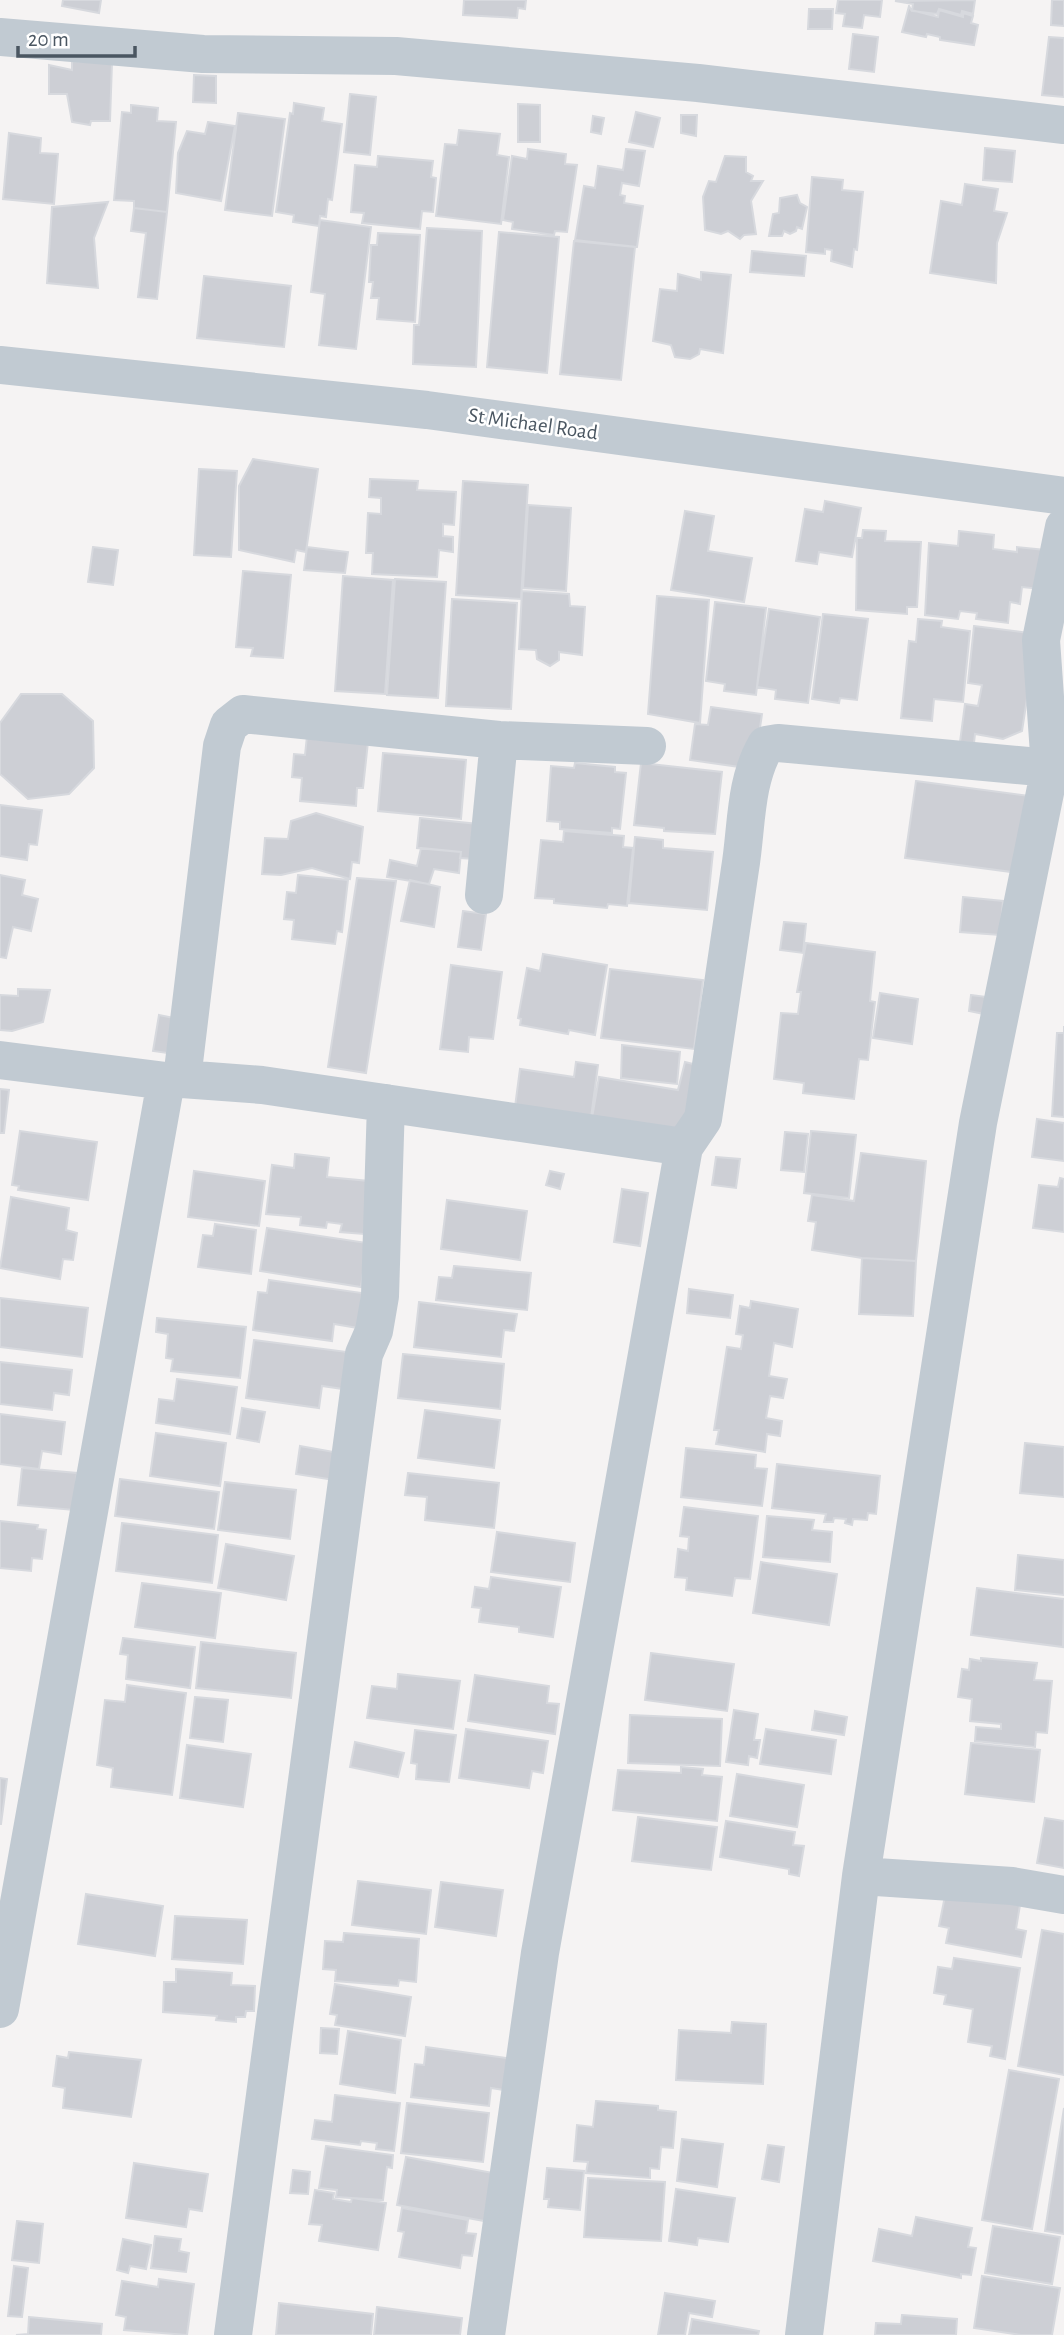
<svg xmlns="http://www.w3.org/2000/svg" width="1064" height="2335" viewBox="0 0 1064 2335" font-family="'Alegreya Sans',sans-serif">
  <rect width="100%" height="100%" fill="#f5f3f3"/>
  <path fill="#cdcfd5" stroke="#d7d9de" stroke-width="2" d="M63,0H101L99,13L62,6Z
    M464,0H526L525,9L518,8L517,18L463,15Z
    M838,0H882L880,17L864,15L862,28L843,26L845,14L836,13Z
    M975,0L973,14L962,11L961,15L939,9L937,14L912,11L913,4L895,1Z
    M1052,0H1064V26L1051,25Z
    M909,6L911,10L938,17L939,10L963,17V13L973,16L971,23L978,25L974,45L940,40V37L927,34L926,37L902,32Z
    M809,9H833L832,29H808Z
    M853,34L878,37L874,72L849,69Z
    M1049,37L1064,38V97L1042,95Z
    M72,61L112,63L110,121H91L90,125L72,122L67,94H49V65L72,70Z
    M194,75L216,76V103L193,102Z
    M350,94L376,97L370,155L344,152Z
    M294,103L324,108L322,121L342,124L332,200L328,199L326,217L320,216L319,226L293,222L294,215L276,212L290,113L293,114Z
    M518,104L540,105V142H518Z
    M131,105L158,108L157,121L176,122L167,212L134,208V201L114,200L122,112L131,113Z
    M636,112L660,118L653,147L629,142Z
    M238,113L285,119L272,216L225,210Z
    M681,115H697L696,136L681,133Z
    M593,116L604,118L601,134L591,132Z
    M208,122L235,126L221,201L176,193L178,153L187,131L205,134Z
    M459,130L500,134L497,155L509,157L501,224L436,216L445,144L457,145Z
    M9,133L41,138L40,153L58,154L54,204L3,199Z
    M985,148L1015,151L1012,182L983,180Z
    M528,149L566,154L565,164L577,165L567,232L555,231L554,235L512,229L513,222L503,220L512,156L527,159Z
    M626,149L645,151L639,186L622,183L620,195L625,196L624,203L643,206L637,247L575,240L584,186L595,188L598,166L623,170Z
    M378,156L433,161L431,177L436,178L433,212L422,211L420,229L362,223L364,213L351,212L355,165L377,167Z
    M725,156L746,157V172L753,176L751,181H763L751,201L756,234L744,235L740,239L728,231L721,234L705,230L703,197L709,181L716,182Z
    M812,177L843,180L842,190L863,192L857,250L854,249L852,267L831,261L832,250L825,249V254L806,252Z
    M965,184L998,189L994,211L1007,213L997,243L996,283L930,273L941,201L962,205Z
    M797,195L800,203L807,207L802,229L797,227L796,231L790,234L784,231L782,236H769L773,214L779,213L780,198Z
    M108,202L94,238L98,288L47,283L52,207Z
    M134,208L167,212L157,299L138,297L146,233L131,231Z
    M320,220L371,227L356,349L319,345L325,294L311,292Z
    M427,228L482,231L476,367L413,364L414,325H419Z
    M499,232L559,237L547,373L487,367Z
    M378,233L420,235L415,322L377,319L379,298H371L373,282H369L371,245H377Z
    M574,241L635,247L621,380L560,374Z
    M752,251L806,256L804,276L750,272Z
    M701,272L731,275L723,353L700,349L699,354L690,359L675,357L671,345L653,341L660,289L677,291L678,274L701,280Z
    M204,276L291,286L284,347L197,338Z
    M253,459L318,469L306,552L296,550L294,562L239,550V486Z
    M199,469L237,471L231,557L194,555Z
    M370,479L418,481L417,490L456,492L454,525L443,524V536L453,537V552L439,550L437,577L372,574L373,553H366L368,513L381,514V498L369,497Z
    M463,481L528,485L521,599L456,595Z
    M825,501L861,508L852,557L819,552L817,564L796,561L805,509L823,512Z
    M528,505L571,508L566,591L523,588Z
    M685,511L714,516L708,551L752,558L744,602L671,590Z
    M863,530L886,531L885,541L921,542L917,607H907V614L856,610L857,538H862Z
    M959,531L994,535L993,549L1017,552V547L1055,551L1051,590L1022,587L1020,604L1010,602L1008,623L976,619L977,613L960,611L958,619L925,615L929,543L958,546Z
    M93,547L118,550L113,585L88,582Z
    M307,547L348,552L345,573L304,570Z
    M243,571L291,575L283,658L251,656L253,648L236,647Z
    M343,576L393,580L385,694L335,691Z
    M395,579L446,582L438,698L387,695Z
    M522,591L569,594L570,606L585,607L582,655L559,652V660L550,666L537,659L536,650L519,649Z
    M657,596L709,600L700,723L648,714Z
    M452,599L517,603L511,709L446,706Z
    M715,602L766,608L756,695L724,691L725,684L706,681Z
    M769,609L820,617L808,703L775,699L776,690L757,687Z
    M823,614L868,619L857,700L840,698L839,703L812,699Z
    M918,619L942,621L941,627L970,631L963,702L934,699L932,721L901,718L909,641L916,642Z
    M974,626L1037,634L1022,731L1003,739L975,734L974,743L960,742L965,704L978,706L982,685L968,683Z
    M21,694H62L93,721L94,768L69,794L28,799L0,774V723Z
    M711,707L762,714L754,769L690,760L695,724L708,725Z
    M307,736L368,742L363,788H357L356,806L300,801L302,778L292,777L294,754L305,755Z
    M383,753L466,760L461,819L378,811Z
    M575,763L615,767V772L626,773L620,829L612,828V833L560,829V822L547,821L551,766L574,768Z
    M641,763L722,772L715,834L664,831V828L634,825Z
    M916,781L1030,796L1019,873L905,858Z
    M0,805L42,810L37,845L29,844L27,860L0,856Z
    M316,813L363,827L359,863L352,862L350,879L312,868L281,875L262,874L265,838L288,839L291,821Z
    M420,818L478,824L475,859L460,858L461,852L417,848Z
    M564,831L624,836L623,847L633,848L627,906L608,904L607,908L554,903V899L535,898L541,840L563,842Z
    M635,837L663,840V848L713,852L707,910L629,903Z
    M421,848L461,852L459,873L434,869L429,884L387,877L390,860L417,866Z
    M0,875L25,880L22,895L38,899L31,931L13,927L6,958L0,957Z
    M298,875L348,880L342,932L337,931L335,944L292,939L294,920L284,919L287,892L296,893Z
    M357,878L396,881L366,1073L328,1067Z
    M410,880L440,887L434,927L401,921Z
    M963,897L1003,901L1000,935L960,932Z
    M463,911L486,914L481,950L458,947Z
    M784,922L806,924L803,953L780,950Z
    M806,943L875,952L870,1001L875,1002L868,1060L859,1059L854,1099L803,1093L804,1083L774,1079L781,1013L798,1014L801,992H797Z
    M543,954L607,965L595,1035L569,1030L568,1034L520,1025L521,1019L518,1018L527,968L540,971Z
    M451,965L502,972L493,1039L469,1037L468,1052L440,1049Z
    M610,969L703,980L694,1049L601,1038Z
    M18,989L50,990L43,1022L12,1031L0,1030V995L18,996Z
    M880,993L918,999L912,1044L873,1038Z
    M971,995L987,997L984,1014L969,1011Z
    M159,1015L174,1018L167,1053L153,1051Z
    M1064,1026V1117L1052,1116L1057,1033H1064Z
    M622,1045L680,1052L677,1084L621,1078Z
    M576,1062L598,1065L591,1118L515,1107L520,1069L574,1077Z
    M685,1062L709,1068L682,1131L592,1118L599,1077L678,1090Z
    M0,1089L9,1090L4,1133H0Z
    M1037,1119L1064,1123V1161L1032,1157Z
    M20,1131L97,1142L88,1200L18,1190L19,1186L12,1185Z
    M811,1131L856,1135L849,1198L804,1193Z
    M785,1132L808,1134L804,1172L781,1170Z
    M861,1153L926,1161L916,1261L862,1258L812,1250L816,1222L808,1221L812,1195L854,1201Z
    M295,1154L329,1158L327,1177L369,1181L364,1234L340,1232L342,1224L327,1222L326,1228L300,1225L301,1217L266,1214L272,1165L294,1168Z
    M716,1157L740,1159L736,1188L712,1185Z
    M194,1171L265,1181L259,1226L188,1217Z
    M550,1171L564,1174L560,1189L546,1185Z
    M1060,1178L1064,1179V1232L1033,1228L1039,1185L1058,1187Z
    M622,1189L648,1193L640,1246L614,1242Z
    M11,1197L69,1208L66,1230L77,1233L73,1260L63,1259L60,1279L0,1268Z
    M447,1200L527,1211L520,1260L441,1249Z
    M215,1224L256,1230L251,1274L198,1267L203,1235L213,1236Z
    M267,1228L367,1243L361,1287L260,1271Z
    M862,1258L916,1261L913,1316L859,1314Z
    M454,1266L531,1273L527,1310L436,1300L439,1277L452,1278Z
    M269,1280L362,1293L358,1328L334,1324L332,1341L253,1330L258,1292L267,1293Z
    M689,1289L733,1295L730,1318L687,1313Z
    M0,1298L88,1308L82,1357L0,1347Z
    M751,1301L798,1309L792,1347L774,1343L769,1376L787,1379L783,1398L770,1396L766,1418L782,1421L780,1436L767,1434L765,1452L716,1444L719,1430H714L727,1347L741,1349L743,1335L736,1334L740,1306L750,1308Z
    M419,1302L517,1314L514,1331L504,1330L501,1357L414,1347Z
    M157,1318L246,1327L240,1378L171,1371L173,1359L166,1358L168,1334L156,1332Z
    M254,1340L355,1353L350,1390L322,1386L319,1408L246,1398Z
    M403,1354L504,1364L500,1409L398,1398Z
    M0,1362L72,1370L69,1395L54,1393L52,1410L0,1404Z
    M177,1379L237,1387L230,1434L156,1423L159,1399L174,1401Z
    M242,1408L265,1412L259,1442L237,1438Z
    M425,1410L500,1420L494,1468L418,1458Z
    M0,1414L65,1422L61,1454L42,1451L39,1469L0,1464Z
    M156,1433L226,1443L220,1486L150,1476Z
    M1025,1443L1064,1447V1497L1020,1493Z
    M300,1446L345,1454L341,1481L296,1474Z
    M686,1448L756,1455L755,1468L767,1469L762,1506L681,1497Z
    M777,1464L880,1476L876,1514L868,1513L867,1520L853,1519L852,1525L845,1523L846,1519L834,1518L833,1522H824L826,1514L772,1508Z
    M22,1468L77,1473L74,1510L18,1505Z
    M408,1473L499,1483L494,1528L425,1520L427,1497L405,1495Z
    M120,1479L219,1492L214,1529L115,1516Z
    M225,1482L296,1490L290,1539L218,1530Z
    M684,1507L758,1516L750,1579L735,1578L732,1596L686,1590L687,1578L675,1577L678,1549L688,1551L689,1537L680,1536Z
    M767,1516L814,1520L812,1530L832,1532L830,1562L763,1557Z
    M0,1521L38,1525L37,1529L46,1530L42,1559L32,1558L31,1571L0,1568Z
    M122,1523L218,1535L212,1583L116,1571Z
    M497,1532L575,1543L570,1582L491,1572Z
    M226,1544L294,1556L286,1600L218,1588Z
    M1018,1555L1064,1560V1595L1015,1590Z
    M761,1562L837,1574L829,1625L753,1613Z
    M491,1577L561,1587L553,1637L519,1632V1627L479,1622L481,1608L472,1607L475,1587L489,1589Z
    M142,1583L221,1593L215,1638L135,1627Z
    M977,1588L1064,1599L1063,1647L971,1635Z
    M123,1638L195,1647L190,1688L126,1679L128,1655L120,1654Z
    M201,1642L296,1653L291,1698L196,1688Z
    M651,1653L734,1664L727,1711L645,1700Z
    M981,1658L1037,1663L1034,1680L1052,1681L1047,1733L1036,1732L1035,1747L975,1741L976,1727L1001,1729V1724L970,1721L972,1699L958,1697L962,1669L969,1670L970,1659L981,1661Z
    M398,1674L460,1681L453,1729L367,1718L372,1686L397,1689Z
    M475,1675L549,1686L547,1703L559,1704L555,1734L468,1721Z
    M127,1685L186,1693L172,1795L111,1787L113,1768L97,1765L105,1700L125,1702Z
    M195,1697L228,1700L223,1742L190,1738Z
    M734,1710L758,1714L754,1740H760L757,1758L749,1756L748,1765L726,1762Z
    M815,1711L847,1717L844,1735L812,1730Z
    M630,1715L722,1719L720,1766L628,1763Z
    M466,1729L548,1741L543,1773L532,1771L529,1788L459,1778Z
    M766,1729L836,1740L831,1774L760,1764Z
    M415,1730L456,1735L449,1782L416,1779L417,1764L411,1763Z
    M355,1742L404,1753L398,1777L350,1767Z
    M971,1743L1040,1750L1034,1802L965,1794Z
    M187,1745L251,1754L243,1807L180,1798Z
    M681,1767L703,1769L702,1775L722,1777L717,1821L613,1810L618,1770L681,1773Z
    M737,1774L804,1785L797,1827L730,1816Z
    M0,1778L7,1779L1,1824H0Z
    M638,1817L717,1827L711,1870L632,1861Z
    M1045,1818L1064,1821V1868L1037,1863Z
    M726,1821L795,1832L793,1845L804,1846L799,1876L789,1874V1869L720,1857Z
    M358,1881L431,1890L426,1934L352,1925Z
    M441,1882L503,1890L496,1936L435,1927Z
    M946,1891L1020,1905L1016,1929L1026,1931L1021,1957L946,1943L949,1928L939,1926Z
    M86,1894L163,1906L155,1956L78,1944Z
    M175,1916L247,1920L243,1964L172,1959Z
    M1042,1930L1064,1934V2075L1018,2066Z
    M344,1933L419,1939L416,1982L399,1980L398,1986L335,1981L336,1970L323,1969L325,1941L343,1942Z
    M954,1958L1020,1968L1005,2059L990,2056L992,2046L968,2042L973,2009L944,2004L946,1995L934,1993L938,1967L952,1969Z
    M176,1969L232,1973L231,1985L255,1986L254,2011H246L245,2017H236V2022L216,2020L217,2016L163,2012L164,1982H176Z
    M335,1984L411,1997L405,2036L335,2025L337,2015L330,2014Z
    M732,2022L766,2024L763,2084L676,2080L679,2030L731,2033Z
    M321,2028L339,2029L337,2054L320,2053Z
    M348,2031L401,2040L395,2093L340,2084Z
    M426,2047L514,2059L510,2091L491,2088L489,2106L411,2097L415,2064L424,2065Z
    M69,2052L141,2060L131,2117L63,2108L65,2088L53,2086L57,2056L68,2058Z
    M1009,2070L1059,2079L1032,2229L982,2220Z
    M335,2095L400,2103L394,2151L376,2149L377,2143L361,2141L360,2145L312,2139L315,2120L332,2122Z
    M596,2101L658,2106V2110L676,2112L673,2148L661,2147L659,2169L650,2168V2178L586,2173L588,2162L574,2161L577,2125L593,2127Z
    M407,2103L489,2113L483,2162L401,2153Z
    M1064,2108V2234L1045,2231Z
    M682,2139L723,2144L717,2187L677,2181Z
    M768,2145L784,2147L779,2182L762,2179Z
    M326,2146L393,2155L392,2168L387,2167L383,2200L336,2197L337,2190L319,2188Z
    M406,2157L504,2175L495,2223L397,2205Z
    M134,2163L208,2174L202,2211L189,2209L186,2227L126,2218Z
    M547,2168L584,2171L580,2210L548,2207L549,2199H544Z
    M293,2170L310,2172L308,2194L290,2193Z
    M588,2178L665,2182L661,2241L584,2237Z
    M676,2189L735,2198L728,2242L698,2238L697,2245L669,2241Z
    M315,2190L334,2193L333,2199L351,2202L352,2198L386,2203L378,2250L319,2241L322,2225L309,2224Z
    M402,2208L468,2220L466,2233L476,2234L472,2256L462,2255L460,2268L399,2257L404,2232L398,2231Z
    M916,2217L972,2228L968,2247L976,2248L971,2275L961,2274V2278L873,2261L879,2229L912,2236Z
    M17,2221L43,2224L39,2263L12,2260Z
    M993,2226L1060,2237L1052,2284L985,2273Z
    M155,2236L181,2239L179,2251L189,2253L186,2272L151,2268Z
    M123,2239L151,2245L146,2269L130,2266L128,2273L117,2270Z
    M14,2266L28,2268L22,2317L8,2316Z
    M982,2276L1060,2288L1052,2335H1021L974,2328Z
    M159,2279L194,2284L187,2335L124,2330L126,2317L116,2315L122,2281L158,2287Z
    M665,2293L715,2301L712,2317L689,2313L685,2335H658Z
    M279,2303L373,2314L371,2335H276Z
    M377,2307L462,2318L460,2335H374Z
    M902,2315L957,2319L956,2335H875L876,2323L901,2324Z
    M29,2317L102,2324L101,2335H16L28,2334Z
    M692,2319L759,2331L758,2335H689Z"/>
  <g fill="none" stroke-linecap="round" stroke-linejoin="round">
    <path stroke="#c1cad2" stroke-width="38" d="M0,37L203,54L396,56L698,83L1064,125
      M0,365L427,410L1064,496
      M484,895L499,740
      M0,1060L166,1081L182,1079L262,1085L684,1147L703,1119C715,1036 728,953 740,869C747,827 744,783 766,745L778,743L1050,768L1041,640L1064,527
      M182,1079L222,746L229,725L243,714L499,740L647,746
      M861,1876L1012,1886L1064,1895
      M0,2009L166,1081
      M233,2335L364,1354L374,1331L380,1296L386,1103
      M486,2335L540,1953L684,1147
      M804,2335L861,1876L978,1123L1050,768"/>
  </g>
  <g text-anchor="middle" dominant-baseline="central" stroke-width="5" stroke-linejoin="round" paint-order="stroke">
    <g font-size="21" fill="#4a5661" stroke="#fff">
      <text transform="translate(533 424) rotate(8)">St Michael Road</text>
    </g>
  </g>
  <path d="M18 46v10h117v-10" fill="none" stroke="#4a5661" stroke-width="3.5"/>
  <text x="28" y="46" font-size="21" fill="#4a5661" stroke="#ffffff" stroke-width="5" paint-order="stroke">20 m</text>
</svg>
